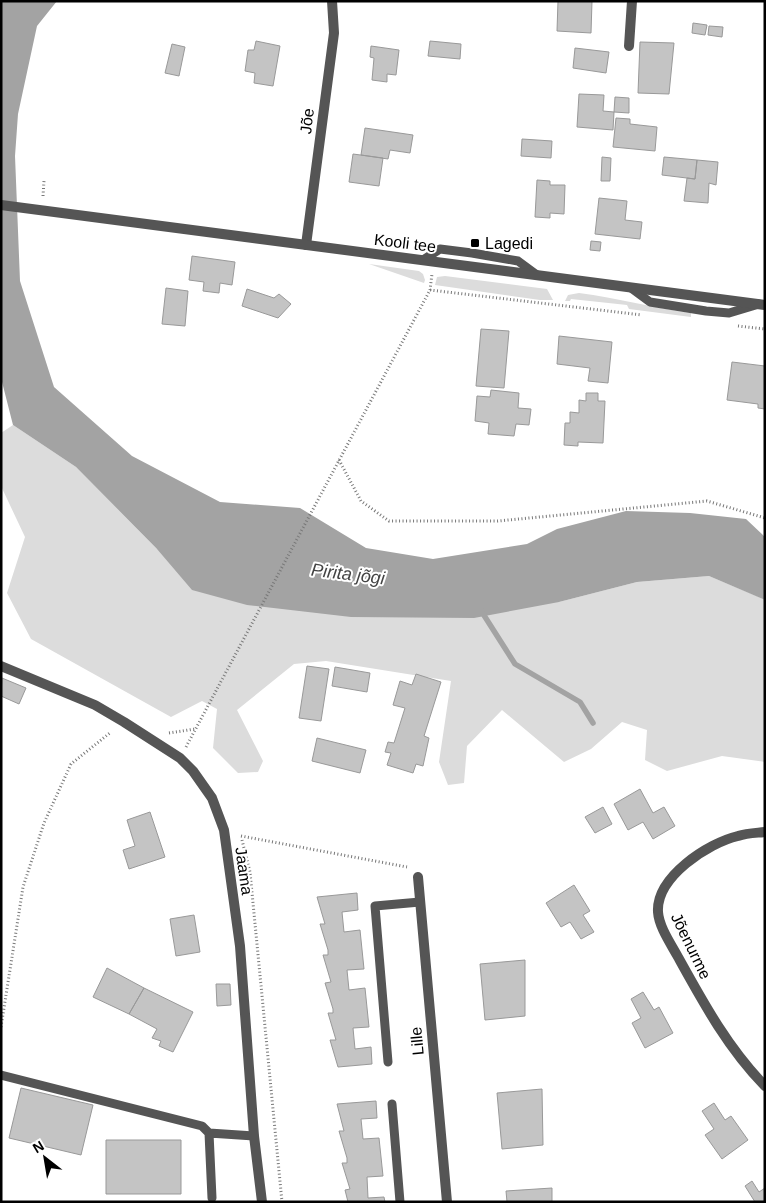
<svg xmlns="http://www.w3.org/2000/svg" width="766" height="1203" viewBox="0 0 766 1203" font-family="Arial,sans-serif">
  <rect width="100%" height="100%" fill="#fff"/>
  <path fill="#dcdcdc" d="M369,264L419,271L423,274L425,280L424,283Z
    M445,276L547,289L553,300H540L435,285L437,277Z
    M579,293C617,298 654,308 691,313V317L629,309L627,305L571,299L570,301H565L568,295Z
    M13,425L76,467L157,549L559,602L637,582L709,576L759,597L765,600V762L722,756L667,771L645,760L647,730L622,722L591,749L564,762L502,710L467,746L464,783L448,785L439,762L451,681L326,661L294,664L237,710L263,761L258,772L238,773L213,748L217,709L202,701L171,717L31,639L7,593L25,537L1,486V433Z"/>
  <path fill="#a3a3a3" d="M1,1H57L37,26L18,114L15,156L20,281L54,387L132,456L220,502L300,508L366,548L433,559L527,544L557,529L626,511L690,513L746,519L765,537V600L709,576L637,582L559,602L474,618L351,617L247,605L192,590L157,549L76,467L13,425L1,378Z"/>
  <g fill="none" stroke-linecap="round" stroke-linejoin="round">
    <path stroke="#a3a3a3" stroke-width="5.5" d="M480,609L515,664L580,702L593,723"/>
  </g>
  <path fill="#c4c4c4" stroke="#999" d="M558,1H592L591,33L557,31Z
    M693,23L707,25L705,35L692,33Z
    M709,26L723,27L722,37L708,35Z
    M256,41L280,46L273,86L254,83L255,73L245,71L248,50H254Z
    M430,41L461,44L460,59L428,56Z
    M640,42L674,43L669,94L638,93Z
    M172,44L185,47L179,76L165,73Z
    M371,46L399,50L396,75L387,74V82L372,80L374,58L370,57Z
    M575,48L609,52L606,73L573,68Z
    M579,94L604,95L603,111L614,112L613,130L577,127Z
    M615,97L629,98V113L614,112Z
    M616,118L630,119V124L657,127L655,151L613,147Z
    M365,128L413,135L410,153L390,150L388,159L361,155Z
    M522,139L552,141L551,158L521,156Z
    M353,154L383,158L379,186L349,182Z
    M602,157L611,158L610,181H601Z
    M664,157L697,160L695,179L662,175Z
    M697,160L718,162L716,185L709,183L708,203L684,201L687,178L695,179Z
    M537,180L550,181V185H565L564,214L550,213V218L535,217Z
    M599,198L627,201L625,220L642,222L640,239L595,234Z
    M591,241L601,242L600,251L590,250Z
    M192,256L235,262L232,285L220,283L219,293L203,291L204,282L189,280Z
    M166,288L188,291L185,326L162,324Z
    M247,289L274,298L279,294L291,304L278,318L242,306Z
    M481,329L509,331L504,388L476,386Z
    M559,336L612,342L608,383L588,381L590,368L557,364Z
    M732,362L765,366V409L758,408V404L727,400Z
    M491,390L519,393L518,408L531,409L529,425L516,424L514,436L488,434L489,423L475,421L477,396L490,397Z
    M586,393H598V401H605L603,443L578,442V446L564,445L565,423H570V412L579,413V400L586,401Z
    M307,666L329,669L321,721L299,718Z
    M335,667L370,673L367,692L332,686Z
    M416,674L441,682L424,736L429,738L423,766L416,764L413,773L387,765L391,753L385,752L388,742L394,743L405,708L393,705L400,681L412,685Z
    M2,678L26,688L19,704L1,696Z
    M317,738L366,750L360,773L312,761Z
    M640,789L653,813L664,807L675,826L653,839L643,822L628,830L614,804Z
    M603,807L612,824L595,833L585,817Z
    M150,812L165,857L129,869L123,850L135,846L127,820Z
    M574,885L590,911L583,915L594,932L581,939L570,922L561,927L546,903Z
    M357,893L358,910L342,912L344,932L360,930L364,969L347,970L349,990L365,988L369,1027L353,1028L355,1049L371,1047L372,1064L338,1067L330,1040H336L328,1013H333V1009L325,983L331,982L323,955H328V950L320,924H325L317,897Z
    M194,915L200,952L176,956L170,919Z
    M525,960V1016L485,1020L480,964Z
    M107,968L144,988L129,1014L93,997Z
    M216,984H230L231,1005L217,1006Z
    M144,988L193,1012L173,1052L159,1046L161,1041L152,1038L157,1029L129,1014Z
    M643,992L654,1010L659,1007L673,1033L645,1048L632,1023L641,1018L631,999Z
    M21,1088L93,1105L81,1155L9,1138Z
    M542,1089L543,1145L502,1149L497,1093Z
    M376,1101L377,1118L361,1119L363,1139L379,1138L383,1176L367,1177L368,1198L384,1197L385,1202H348L345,1190L350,1189L342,1163H347V1158L339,1131H344L337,1104Z
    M714,1103L725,1120L731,1116L748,1140L722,1159L705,1135L714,1129L702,1111Z
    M106,1140H181V1194H106Z
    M752,1181L759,1192L765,1188V1202H755L745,1186Z
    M552,1188V1202H507L506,1191Z"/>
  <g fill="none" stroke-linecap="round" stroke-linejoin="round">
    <path stroke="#777" stroke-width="3" stroke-dasharray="1 2.5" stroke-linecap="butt" d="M43,196L44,181
      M430,290L642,315
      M738,326L765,329
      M339,460L361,501L389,521H498L707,501L765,518
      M169,733L195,729
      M186,747L430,290L432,274
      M241,836L407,867
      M242,840L250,872L282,1202
      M1,1027L23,887L44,823L71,764L111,732"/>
    <path stroke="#555" stroke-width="9" d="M423,260L440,249L472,253L518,261L537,275
      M631,288L650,302L706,311L729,313L759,304
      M388,1062L375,906L420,902
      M1,1075L202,1126L209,1133L254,1136
      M392,1104L400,1202
      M209,1133L212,1198"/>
    <path stroke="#555" stroke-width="10" d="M629,46L632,1
      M306,245L334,33L332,1
      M765,832C756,833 747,833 738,836C708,843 656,877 658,912C659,927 671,944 678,957C704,1004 728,1048 765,1086
      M418,877L447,1202"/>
    <path stroke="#555" stroke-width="10" d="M1,205L765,305
      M1,666L95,705L124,722L180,758L193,771L212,798L224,830L240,946L254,1136L262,1202"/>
  </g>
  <rect fill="#000" stroke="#fff" stroke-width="2" x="470" y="238" width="10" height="10" rx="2.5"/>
  <g text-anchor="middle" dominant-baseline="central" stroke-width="4" stroke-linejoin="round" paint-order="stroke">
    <g font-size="16" fill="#000" stroke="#fff">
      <text transform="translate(307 121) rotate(-83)">Jõe</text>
      <text transform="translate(405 243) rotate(7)">Kooli tee</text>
      <text transform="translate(244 871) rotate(82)">Jaama</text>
      <text transform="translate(691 946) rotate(64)">Jõenurme</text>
      <text transform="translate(417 1041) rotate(-95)">Lille</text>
    </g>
    <g font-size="16" fill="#000" stroke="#fff" text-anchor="start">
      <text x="485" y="243">Lagedi</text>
    </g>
    <g font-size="18" font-style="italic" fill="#444" stroke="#fff">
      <text transform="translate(348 574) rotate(7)">Pirita jõgi</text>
    </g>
  </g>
  <rect width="766" height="1203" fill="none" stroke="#000000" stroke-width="5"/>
  <g transform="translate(45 1158) rotate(329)" stroke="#ffffff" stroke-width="4" paint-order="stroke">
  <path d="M0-4L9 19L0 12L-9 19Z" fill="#000000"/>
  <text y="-8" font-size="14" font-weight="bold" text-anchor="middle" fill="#000000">N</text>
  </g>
</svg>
